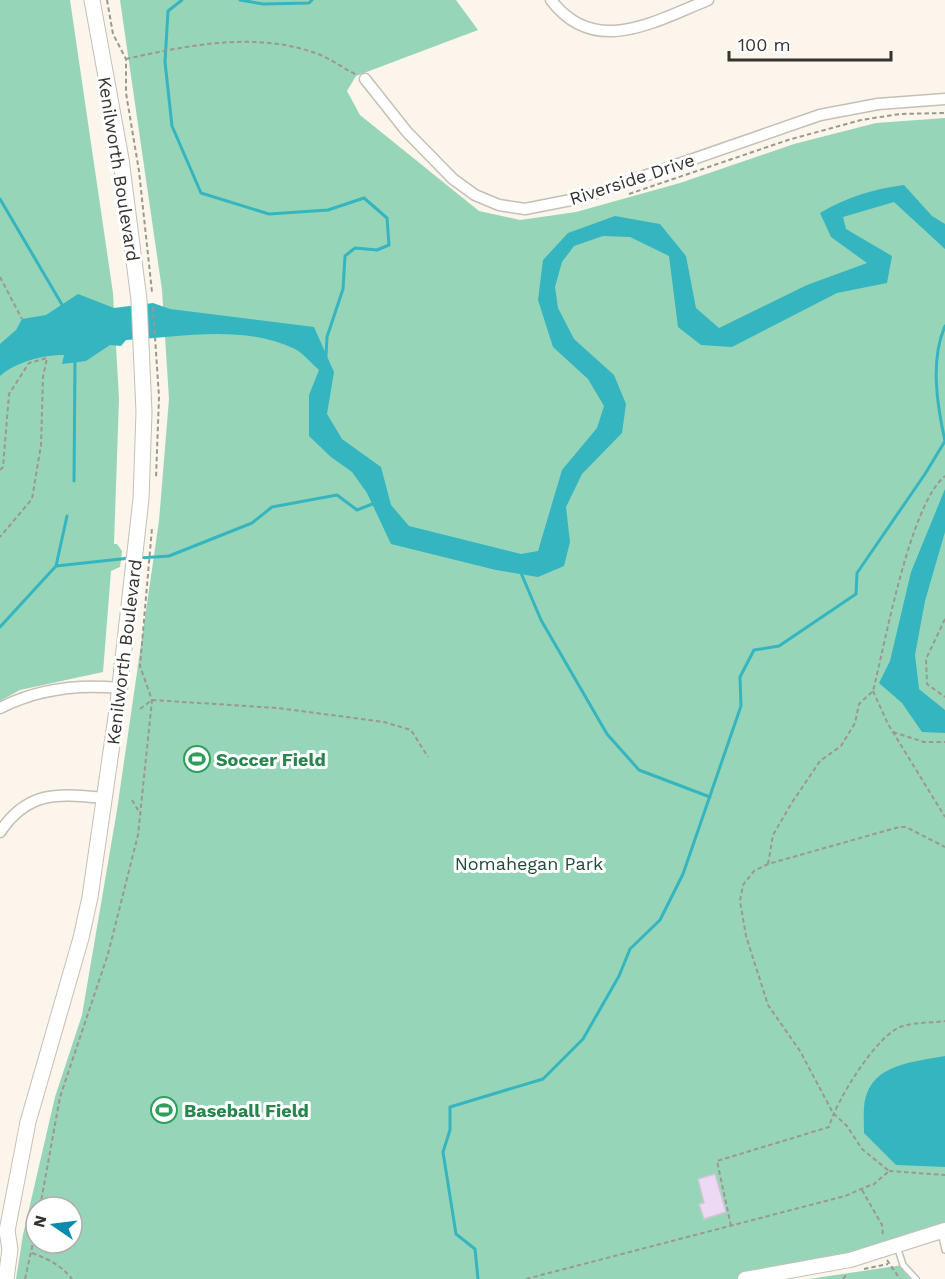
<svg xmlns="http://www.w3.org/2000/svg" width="945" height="1279" viewBox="0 0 945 1279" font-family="'Work Sans',sans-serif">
  <rect width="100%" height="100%" fill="#fbf5eb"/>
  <path fill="#97d5b8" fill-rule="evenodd" d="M0,0H70L113,293L119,399L114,544H117L122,551L120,567L111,571L103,672L20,690L0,701Z
    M120,0H456L478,30L356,76L347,91L360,115L479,211L520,220L576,212L680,183L794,144L876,123L945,118V1230L850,1260L736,1279H16L23,1235L55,1097L82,1015L117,810L159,521L169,399L162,290ZM36,1207H72V1243H36Z
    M903,1265L916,1279H809Z"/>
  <path fill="#35b5bf" d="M904,185L932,216L945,224V249L894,202L843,217L846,229L892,256L887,283L837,293L732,347L701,345L678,327L669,256L630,237L603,236L574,246L562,262L555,287L558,308L574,339L614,375L626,404L622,433L582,474L566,507L570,542L564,566L538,577L496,570L391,544L367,493L352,472L331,457L309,436V395L319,370C312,364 304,354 295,349C243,324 181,337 126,340L121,346L110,345L86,361L62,364L64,355C42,355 16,362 0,376V344L16,330L22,319L46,315L78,294L114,308L153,303L170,309L314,327L334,372L327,414L342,439L381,467L391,505L409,526L521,554L538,551L562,470L597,428L604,406L588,379L553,347L538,300L543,260L568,233L615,216L660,224L686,256L696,308L719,328L807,285L867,263L831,237L820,213C847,197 873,189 904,185Z
    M945,489V532L925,601L915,655L919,689L945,710V733L922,732L902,703L879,683L890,661L911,572Z
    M945,1056V1167L896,1165L864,1133C864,1122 863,1110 865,1100C873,1063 915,1062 945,1056Z"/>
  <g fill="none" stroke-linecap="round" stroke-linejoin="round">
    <path stroke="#35b5bf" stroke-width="3" d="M182,0L168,11L165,62L172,126L201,193L269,214L328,210L364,198L387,218L389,245L377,250L355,248L345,256L343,289L327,337L326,356
      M240,0L263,4L309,3L312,0
      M0,199L64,308
      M74,481L75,360
      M140,558L169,556L252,523L272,507L337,495L357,510L375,503
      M56,566L67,516
      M521,573L541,620L607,734L639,770L710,797
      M0,627L56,566L130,558
      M478,1279L475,1249L456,1234L443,1152L450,1130V1107L543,1079L583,1039L619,976L630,949L660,920L683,874L741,706L740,677L754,650L779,646L856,594L857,573L925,474L945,441C937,405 930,360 945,326"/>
  </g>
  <path fill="#edd9f5" stroke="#cec8d1" stroke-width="1.5" d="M715,1174L726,1212L704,1219L699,1204L704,1203L698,1179Z"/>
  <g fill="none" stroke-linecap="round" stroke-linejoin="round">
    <defs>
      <path id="service" d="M941,1232L945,1250
        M897,1246L903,1265L916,1279"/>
      <path id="minor" d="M551,0C595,58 655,21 708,0
        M365,79L407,132L453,179L475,195L499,205L525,209L581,198L820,115L878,104L945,99
        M0,708C37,689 78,684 119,688
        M0,832C29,789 60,794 105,798"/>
      <path id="tertiary" d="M745,1279L850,1260L945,1230"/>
      <path id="secondary" d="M6,1279L10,1249L7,1231L28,1122L81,938L90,897L118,703L141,499L144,412L139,300L121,159L92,0"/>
    </defs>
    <use href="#service" stroke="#c5bfb6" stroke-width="8"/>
    <use href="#minor" stroke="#c5bfb6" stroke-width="13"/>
    <use href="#tertiary" stroke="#c5bfb6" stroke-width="16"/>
    <use href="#secondary" stroke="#c5bfb6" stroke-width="17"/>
    <path stroke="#9c9790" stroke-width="2" stroke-dasharray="4.5 3" stroke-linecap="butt" d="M107,0L113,34L126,59V93L139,171L152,292
      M126,59C189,45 256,31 318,54C331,59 343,68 355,74
      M629,194L788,140L861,120L900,114L945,113
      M0,277L22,319
      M153,307L159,397L156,478
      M0,470L3,467L9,394L29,363L47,358L43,377L41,445L32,499L0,537
      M945,619L926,659L927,684L945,697
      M873,691L888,724L945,817
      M140,709L152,700L278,708L384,722L411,730L428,757
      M893,732L924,742H945
      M132,800L141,815
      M768,864L773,835L791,804L820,761L841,746L855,723L859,704L873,691C885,644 910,504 945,476
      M889,1171L945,1175
      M873,1185L889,1171L862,1149L847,1126L833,1113L800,1051L768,1005L746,936L740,901L743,885L754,871L768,864L899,827H906L945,847
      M862,1190L882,1225L883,1236
      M40,1207L60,1097L108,954L138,835L152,700L140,666L152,528
      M731,1226L717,1161L829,1127C835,1103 877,1033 903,1026C916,1022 931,1023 945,1021
      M32,1253C48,1259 61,1265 72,1279
      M887,1260L900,1279
      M864,1269L888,1264
      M25,1279L36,1229
      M526,1279L845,1196L873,1184
      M843,1279L847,1274"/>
    <use href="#service" stroke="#fff" stroke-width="5"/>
    <use href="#minor" stroke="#fff" stroke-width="10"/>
    <use href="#tertiary" stroke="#fff" stroke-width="14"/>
    <use href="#secondary" stroke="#fff" stroke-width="15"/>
  </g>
  <defs>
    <symbol id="stadium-ring" viewBox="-11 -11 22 22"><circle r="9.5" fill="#fff" stroke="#2e9e5b" stroke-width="1.5"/><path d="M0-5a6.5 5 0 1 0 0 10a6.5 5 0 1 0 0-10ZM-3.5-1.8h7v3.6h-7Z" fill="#2e9e5b"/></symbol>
  </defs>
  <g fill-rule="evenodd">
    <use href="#stadium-ring" x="182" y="744" width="30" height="30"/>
    <use href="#stadium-ring" x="149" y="1095" width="30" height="30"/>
  </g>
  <g text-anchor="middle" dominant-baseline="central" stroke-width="6" stroke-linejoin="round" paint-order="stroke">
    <g font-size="18" fill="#35332f" stroke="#fff">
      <text transform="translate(119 169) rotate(81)">Kenilworth Boulevard</text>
      <text transform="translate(632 179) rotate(-18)">Riverside Drive</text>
      <text transform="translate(124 652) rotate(-83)">Kenilworth Boulevard</text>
    </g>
    <g font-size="18" font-weight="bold" fill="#27864d" stroke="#fff" text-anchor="start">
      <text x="216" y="759">Soccer Field</text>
      <text x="184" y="1110">Baseball Field</text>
    </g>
    <g font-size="18" fill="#214a38" stroke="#fff">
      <text x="529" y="863">Nomahegan Park</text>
    </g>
  </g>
  <g transform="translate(54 1225) rotate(284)"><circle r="28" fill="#ffffff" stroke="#aeadac" stroke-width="1.5"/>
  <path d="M0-4.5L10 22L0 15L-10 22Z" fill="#088bac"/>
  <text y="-9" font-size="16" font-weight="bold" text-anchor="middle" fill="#35332f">N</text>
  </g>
  <path d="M729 51v9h162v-9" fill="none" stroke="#35332f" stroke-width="3"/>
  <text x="738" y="51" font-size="18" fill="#35332f" stroke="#ffffff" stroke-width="4.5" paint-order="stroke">100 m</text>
</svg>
